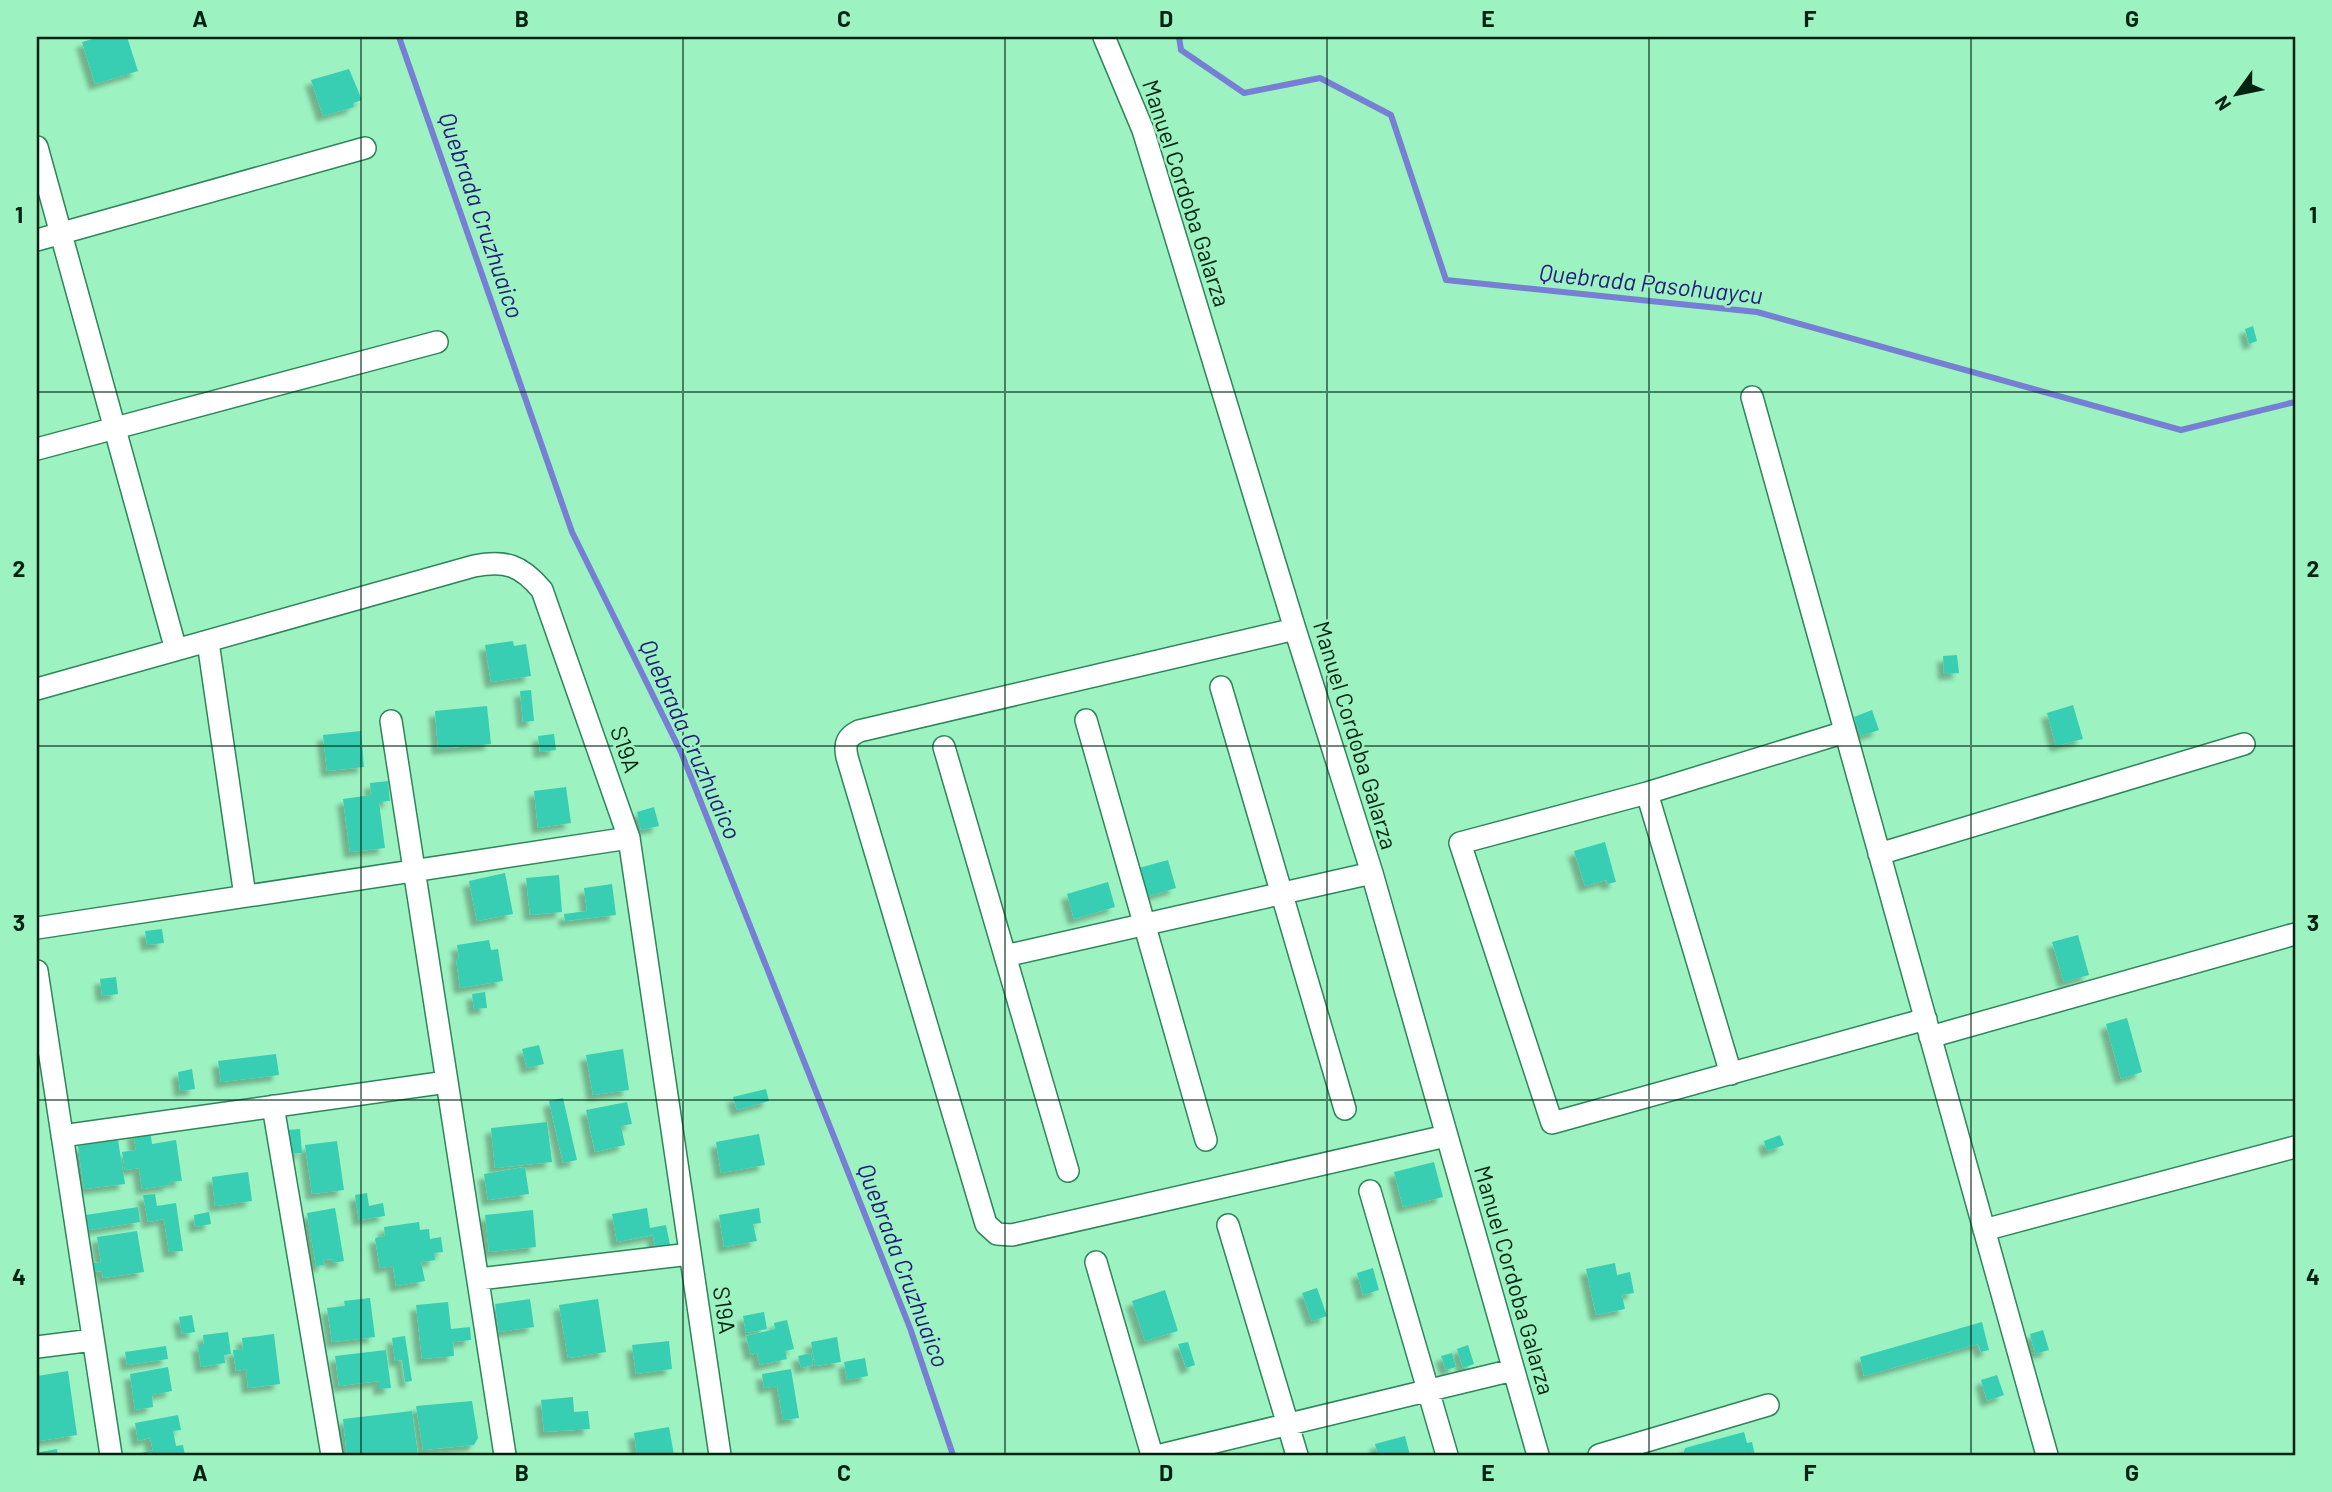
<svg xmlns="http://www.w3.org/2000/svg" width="2332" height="1492" viewBox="0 0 2332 1492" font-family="Barlow,sans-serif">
  <defs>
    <filter id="shadow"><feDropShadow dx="-6" dy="6" stdDeviation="2" flood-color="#0004"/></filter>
  </defs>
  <rect width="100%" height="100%" fill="#9cf2c0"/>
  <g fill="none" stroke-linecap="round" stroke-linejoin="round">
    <path stroke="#777fd5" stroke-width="6" d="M399,37L572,532L681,752L910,1328L953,1455
      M1179,37L1181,50L1244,93L1320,78L1391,115L1446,280L1757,312L2181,430L2295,402"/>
  </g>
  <path fill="#38ceb3" filter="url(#shadow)" d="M100,37H127L138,71L95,84L82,42Z
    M349,69L362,100L353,103L354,107L323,116L311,80Z
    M2253,326L2257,341L2249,344L2245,329Z
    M513,641L514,646L526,644L531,676L491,682L485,645Z
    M1957,655L1959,673L1944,674L1943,656Z
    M531,690L534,721L523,722L520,691Z
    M2073,705L2083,739L2056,746L2047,713Z
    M487,706L491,744L438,749L435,711Z
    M1872,710L1879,730L1861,736L1854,717Z
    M361,731L364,767L327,771L323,735Z
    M554,734L556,750L540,752L538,736Z
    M388,781L390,801L379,802L385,848L350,852L343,799L371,795L370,783Z
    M566,787L571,823L538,828L534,791Z
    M654,807L659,826L641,830L637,812Z
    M1605,842L1616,882L1607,884L1606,880L1585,886L1574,851Z
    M1168,860L1176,888L1143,898L1135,869Z
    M505,873L513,914L477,921L469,881Z
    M559,875L562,912L530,915L526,878Z
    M1108,882L1115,907L1074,919L1067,894Z
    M612,884L616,915L565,921L564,914L587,911L584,888Z
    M162,929L164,943L147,945L145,931Z
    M2078,935L2089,975L2064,982L2052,942Z
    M489,940L491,950L498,949L503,981L460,988L456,958H459L457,945Z
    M116,977L118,994L102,996L100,979Z
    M485,992L487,1008L474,1009L472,994Z
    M2127,1018L2142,1072L2121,1079L2106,1024Z
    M539,1045L544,1064L527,1068L522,1049Z
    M623,1049L629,1090L593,1095L586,1055Z
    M276,1054L279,1075L221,1082L218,1061Z
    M192,1069L195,1089L180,1091L178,1072Z
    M766,1089L769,1101L737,1110L733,1097Z
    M563,1098L577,1160L563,1163L549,1101Z
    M627,1102L632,1124L621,1126L625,1145L595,1152L586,1110Z
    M547,1122L552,1162L495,1168L491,1128Z
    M150,1129L152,1144L176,1140L182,1181L169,1182L170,1185L142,1189L139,1168L125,1170L122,1152L136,1150L133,1132Z
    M300,1129L302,1153L289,1154L287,1130Z
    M759,1134L765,1165L721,1173L716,1142Z
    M1780,1135L1784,1145L1767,1151L1764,1141Z
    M118,1140L125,1184L84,1189L78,1146Z
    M337,1141L344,1190L312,1194L305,1145Z
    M1434,1162L1443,1197L1403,1207L1394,1172Z
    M525,1167L529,1194L488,1200L484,1174Z
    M248,1172L252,1201L215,1206L212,1177Z
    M367,1193L369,1206L383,1203L385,1216L359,1220L355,1195Z
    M155,1194L157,1206L176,1203L183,1251L169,1252L164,1219L148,1222L143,1195Z
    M138,1207L140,1222L89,1230L86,1215Z
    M335,1208L344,1261L332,1263V1259L323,1260L324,1265L316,1266L307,1213Z
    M647,1208L650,1228L666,1225L671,1250L656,1253L653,1235L617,1242L612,1214Z
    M759,1208L761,1223L753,1224L757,1241L724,1247L719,1215Z
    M533,1210L536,1247L489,1252L485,1215Z
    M209,1212L211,1224L195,1227L194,1215Z
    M419,1222L420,1230L429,1229L430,1239L441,1237L443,1252L434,1253L435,1260L421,1262L425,1281L396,1286L393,1266L380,1268L375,1238L385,1236L384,1227Z
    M137,1231L144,1272L103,1278L102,1271L94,1272L93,1263L101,1262L97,1237Z
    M1615,1263L1617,1275L1630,1272L1634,1293L1622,1295L1625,1309L1596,1315L1586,1269Z
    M1373,1268L1379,1290L1363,1295L1357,1273Z
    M1317,1288L1327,1316L1312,1321L1302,1293Z
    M1165,1290L1178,1331L1145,1341L1132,1301Z
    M370,1298L375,1337L332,1342L327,1308L345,1306L344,1301Z
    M530,1299L534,1327L499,1332L495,1304Z
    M598,1299L606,1352L568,1358L559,1305Z
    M448,1302L451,1329L470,1327L471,1340L453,1342L454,1356L422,1359L416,1305Z
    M764,1312L767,1329L746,1333L743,1316Z
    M192,1315L195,1332L182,1334L179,1317Z
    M787,1320L794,1349L785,1351L787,1359L760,1365L757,1353L751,1355L746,1336L775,1329L774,1323Z
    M1982,1322L1989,1350L1981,1352L1978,1344L1864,1376L1860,1357Z
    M2043,1330L2049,1350L2035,1354L2030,1334Z
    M228,1332L231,1354L224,1355L225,1363L201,1367L198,1345H204L203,1335Z
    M274,1334L280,1384L248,1388L246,1369L236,1371L233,1350L243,1349L242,1338Z
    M405,1336L412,1381L405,1382L402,1360L395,1361L392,1338Z
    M837,1337L841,1362L815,1366L811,1342Z
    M669,1341L672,1369L636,1374L632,1345Z
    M1188,1342L1195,1365L1186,1368L1178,1344Z
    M1468,1345L1474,1364L1463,1368L1457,1349Z
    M166,1346L168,1359L127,1365L125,1352Z
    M386,1350L391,1388L379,1389V1381L339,1386L335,1356Z
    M811,1353L813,1365L801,1368L798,1356Z
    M1452,1353L1456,1367L1446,1370L1441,1356Z
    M865,1358L868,1376L847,1380L844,1362Z
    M168,1367L172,1391L152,1395L153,1407L135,1410L130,1374Z
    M791,1369L799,1418L783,1420L777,1386L764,1388L762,1374Z
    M68,1371L77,1435L39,1441L37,1376Z
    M1997,1375L2004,1395L1987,1401L1981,1380Z
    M573,1397L574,1412L588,1411L590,1429L544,1432L541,1400Z
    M472,1401L478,1438L474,1445L423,1450L416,1406Z
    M412,1411L418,1455H347L343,1419Z
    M178,1415L181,1430L173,1431L176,1446L183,1445L185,1455H133L153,1450L150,1438L138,1441L135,1423Z
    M669,1427L674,1455H637L634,1433Z
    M1744,1432L1747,1443L1752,1442L1755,1455H1683L1685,1448Z
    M1405,1436L1410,1455H1378L1375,1444Z
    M57,1449L58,1455H40V1452Z"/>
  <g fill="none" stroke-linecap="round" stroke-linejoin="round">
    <defs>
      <path id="minor" d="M1104,37L1143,130L1295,629L1372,873L1538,1455
        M37,147L176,650
        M37,240L365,148
        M1752,397L2047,1455
        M37,449L437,342
        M1295,629L859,731C847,737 844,743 847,757L986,1224L997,1234L1012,1235L1446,1136
        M208,642L245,896
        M1221,687L1345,1109
        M37,689L474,566C506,560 521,565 542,590L629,838L720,1455
        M1086,720L1206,1140
        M391,721L505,1455
        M1845,732L1647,793L1460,843L1552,1123L1926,1019
        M944,747L1068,1171
        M1647,793L1731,1074
        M1879,854L2244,744
        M37,928L629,838
        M1005,956L1372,873
        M37,971L111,1455
        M1930,1037L2295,934
        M273,1106L332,1455
        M62,1136L447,1082
        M1370,1191L1447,1455
        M1228,1225L1297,1455
        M1984,1230L2295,1147
        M1096,1262L1152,1455
        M479,1279L690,1254
        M37,1347L93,1340
        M1161,1455L1513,1370
        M1599,1455L1768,1405"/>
    </defs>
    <use href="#minor" stroke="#2d8559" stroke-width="24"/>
    <use href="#minor" stroke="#fff" stroke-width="21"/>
  </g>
  <path fill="none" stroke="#002210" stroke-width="2" stroke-opacity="0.55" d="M361,37V1455M683,37V1455M1005,37V1455M1327,37V1455M1649,37V1455M1971,37V1455M37,392H2295M37,746H2295M37,1100H2295"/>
  <g text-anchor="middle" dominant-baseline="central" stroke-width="5" stroke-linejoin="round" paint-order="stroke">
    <g font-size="23" fill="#002210" stroke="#9cf2c0">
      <text transform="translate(1187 193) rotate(72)">Manuel Cordoba Galarza</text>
      <text transform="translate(1356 735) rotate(73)">Manuel Cordoba Galarza</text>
      <text transform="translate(626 749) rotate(71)">S19A</text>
      <text transform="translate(1515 1280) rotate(74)">Manuel Cordoba Galarza</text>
      <text transform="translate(725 1310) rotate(82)">S19A</text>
    </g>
    <g font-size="24" font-style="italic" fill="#25187d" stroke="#9cf2c0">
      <text transform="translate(482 215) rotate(71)">Quebrada Cruzhuaico</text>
      <text transform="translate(1651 283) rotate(6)">Quebrada Pasohuaycu</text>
      <text transform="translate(691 739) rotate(66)">Quebrada Cruzhuaico</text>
      <text transform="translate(904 1265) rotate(69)">Quebrada Cruzhuaico</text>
    </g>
  </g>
  <rect width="2332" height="1492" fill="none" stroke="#9cf2c0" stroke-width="77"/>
  <g transform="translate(2237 94) rotate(237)" stroke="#9cf2c0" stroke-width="5" paint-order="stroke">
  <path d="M0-5L12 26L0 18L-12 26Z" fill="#002210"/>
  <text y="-10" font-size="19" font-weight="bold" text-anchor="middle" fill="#002210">N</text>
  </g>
  <rect x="38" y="38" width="2256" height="1416" fill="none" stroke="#002210" stroke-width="2.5"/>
  <g font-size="23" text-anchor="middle" font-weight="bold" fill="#002210">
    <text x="200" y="27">A</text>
    <text x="522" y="27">B</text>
    <text x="844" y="27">C</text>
    <text x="1166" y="27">D</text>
    <text x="1488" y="27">E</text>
    <text x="1810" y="27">F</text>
    <text x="2132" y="27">G</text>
    <text x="19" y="223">1</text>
    <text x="2313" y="223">1</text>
    <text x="19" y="577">2</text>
    <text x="2313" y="577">2</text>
    <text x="19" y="931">3</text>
    <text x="2313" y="931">3</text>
    <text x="19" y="1285">4</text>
    <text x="2313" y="1285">4</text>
    <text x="200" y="1481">A</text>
    <text x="522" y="1481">B</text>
    <text x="844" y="1481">C</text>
    <text x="1166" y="1481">D</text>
    <text x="1488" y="1481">E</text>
    <text x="1810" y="1481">F</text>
    <text x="2132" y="1481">G</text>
  </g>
</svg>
